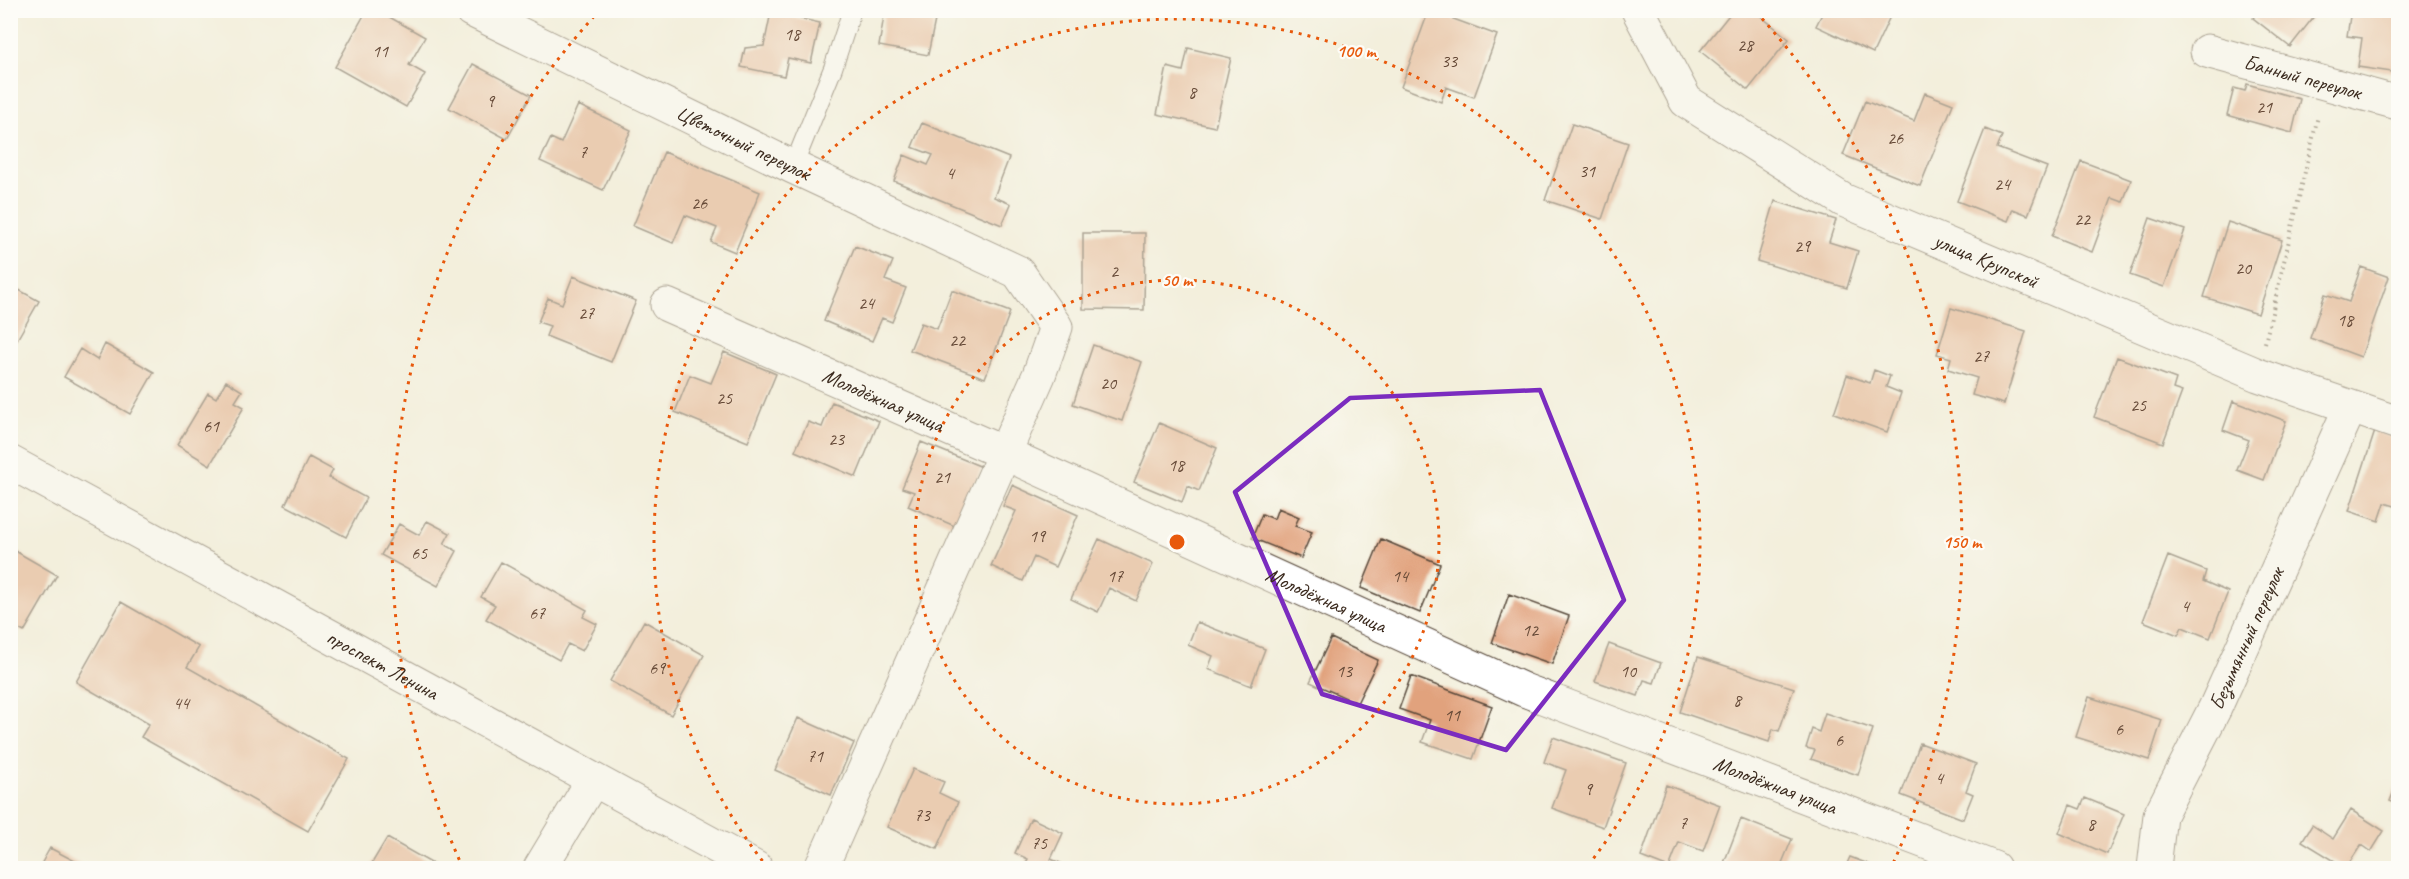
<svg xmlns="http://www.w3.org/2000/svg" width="2409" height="879" viewBox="0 0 2409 879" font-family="Caveat,sans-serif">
  <rect width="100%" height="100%" fill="#fdfcf7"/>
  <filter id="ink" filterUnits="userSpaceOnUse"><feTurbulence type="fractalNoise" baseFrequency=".0167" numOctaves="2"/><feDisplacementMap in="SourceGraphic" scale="12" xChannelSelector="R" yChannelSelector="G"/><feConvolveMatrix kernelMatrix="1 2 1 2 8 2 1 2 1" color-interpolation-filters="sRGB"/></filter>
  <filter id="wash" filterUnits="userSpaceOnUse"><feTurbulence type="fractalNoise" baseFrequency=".008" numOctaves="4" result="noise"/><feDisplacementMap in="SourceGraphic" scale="24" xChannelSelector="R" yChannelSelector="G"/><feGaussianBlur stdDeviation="1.35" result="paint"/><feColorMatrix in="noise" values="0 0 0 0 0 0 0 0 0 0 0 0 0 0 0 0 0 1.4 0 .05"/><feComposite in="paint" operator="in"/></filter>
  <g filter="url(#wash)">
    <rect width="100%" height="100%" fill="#f3efdc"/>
    <g id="blocks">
      <path fill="#e1a27d" d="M367,10H377L425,37L409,65L425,74L406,107L335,67Z
        M885,10H937L928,55L879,46Z
        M1429,10L1497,35L1474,97L1446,87L1441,102L1401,87Z
        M1733,10H1753L1789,39L1748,90L1700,51Z
        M1824,10H1893L1873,53L1816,26Z
        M2259,10H2319L2290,47L2253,18Z
        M2351,10H2398V73L2358,67L2362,38L2347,36Z
        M771,12L820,23L811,63L788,58L784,76L741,67L745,48L764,46Z
        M1188,48L1231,58L1215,127L1157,114L1167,67L1183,71Z
        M473,64L531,95L507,139L449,108Z
        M2247,84L2300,99L2292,133L2227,115L2234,88L2245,91Z
        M1925,93L1953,104L1920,186L1843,155L1865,101L1914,121Z
        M578,105L631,130L603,190L540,161L551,138L561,143Z
        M922,123L1009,158L994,197L1011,204L1002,225L894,181L904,155L928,165L933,155L912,147Z
        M1572,124L1628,143L1602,219L1545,200Z
        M1985,129L2002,136L1997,148L2047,167L2028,215L2013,209L2008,221L1957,201Z
        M664,152L760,192L735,252L711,242L717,228L685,215L673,243L633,226Z
        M2081,161L2131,180L2123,202L2112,198L2092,252L2052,236Z
        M1775,201L1836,220L1829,242L1858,251L1847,288L1757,261Z
        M2150,218L2185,230L2164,287L2130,275Z
        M2228,222L2282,240L2258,314L2204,297Z
        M1083,233H1145L1144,310L1083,309Z
        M855,246L893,261L885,280L906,288L892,322L882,318L872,341L824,321Z
        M2361,267L2389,277L2361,357L2310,338L2325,294L2349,302Z
        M573,276L636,301L611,362L546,336L550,326L538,322L548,298L562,304Z
        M10,285L39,301L10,352Z
        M952,290L1010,312L985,378L910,350L921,323L937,329Z
        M1951,308L2026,331L2004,404L1972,395L1977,378L1948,369L1951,358L1937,354Z
        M105,344L154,372L130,414L64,377L80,349L97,360Z
        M1093,345L1142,362L1122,421L1073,404Z
        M724,352L776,374L748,442L675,412L690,375L711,383Z
        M2117,357L2176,379L2173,389L2182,392L2163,443L2094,417Z
        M1874,370L1890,376L1886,387L1901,393L1887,432L1834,413L1847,375L1870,383Z
        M226,381L242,391L235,402L244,407L210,465L177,445L208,393L216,398Z
        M2233,401L2286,421L2264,480L2237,470L2249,440L2223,430Z
        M832,402L879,421L856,477L795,451L808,422L822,427Z
        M1159,423L1217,448L1199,491L1188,486L1182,502L1134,482Z
        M2375,431L2398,439V507L2385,503L2379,521L2349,511Z
        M921,442L982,467L957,527L908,506L914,492L902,488Z
        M309,457L333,470L329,478L366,498L346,537L285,505Z
        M1012,485L1078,515L1055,567L1034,557L1023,581L991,566L1016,511L1003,506Z
        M1278,508L1299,517L1295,526L1312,532L1301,558L1252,538L1262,514L1274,519Z
        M427,521L450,533L444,544L457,551L438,586L381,555L399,524L419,535Z
        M1099,539L1153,564L1136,601L1109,588L1098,612L1071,599Z
        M1381,539L1440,564L1420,613L1361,588Z
        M10,548L57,575L24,632L10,624Z
        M2168,556L2206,571L2203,581L2228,592L2210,638L2182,627L2178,635L2143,621Z
        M501,562L587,610L583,617L597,624L582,651L568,644L559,660L486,619L495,605L481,597Z
        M1509,594L1569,616L1552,664L1492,643Z
        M121,602L199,647L187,667L349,759L308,831L141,737L149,724L76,682Z
        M644,621L704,655L671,715L610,681Z
        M1197,622L1265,649L1251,686L1208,669L1213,656L1188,645Z
        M1331,638L1378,660L1357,703L1310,682Z
        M1609,644L1661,663L1654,683L1644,680L1638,696L1595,681Z
        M1698,657L1794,688L1779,731L1773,729L1769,742L1680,712Z
        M1411,676L1492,706L1473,759L1422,742L1430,720L1399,709Z
        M2089,697L2162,720L2149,760L2076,737Z
        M1825,713L1873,729L1858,775L1811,759L1815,750L1806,748L1812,729L1819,732Z
        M798,718L854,743L831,795L775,770Z
        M1553,737L1626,763L1603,827L1552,808L1566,770L1544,762Z
        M1920,743L1976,764L1966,791L1973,794L1963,819L1901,795Z
        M913,769L944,782L939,793L958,802L937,849L887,827Z
        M2398,781V804L2390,801Z
        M1666,785L1720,805L1703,851L1679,842L1669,868L1641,857Z
        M2085,798L2124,814L2107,854L2059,833L2070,805L2080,809Z
        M2351,810L2384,831L2371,852L2361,845L2346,868L2302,841L2312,825L2333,839Z
        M1031,818L1063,833L1051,859L1072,868H1023L1028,859L1015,853Z
        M1741,819L1792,839L1782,863L1790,866L1789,868H1722Z
        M387,838L440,868H369Z
        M50,848L88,868H39Z
        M1850,857L1879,868H1845Z"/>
    </g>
  </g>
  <g filter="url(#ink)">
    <use href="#blocks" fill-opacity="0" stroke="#57483a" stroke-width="1.5"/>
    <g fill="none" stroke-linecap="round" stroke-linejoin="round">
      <defs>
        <path id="service" d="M793,167L833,68L852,10"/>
        <g id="minor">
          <path id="s1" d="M471,10L793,167L1018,272L1056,327L1039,375L821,868"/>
          <path id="s2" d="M1638,10L1686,101L1843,200L2258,375L2398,423"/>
          <path id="s3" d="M2207,51L2398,103"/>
          <path id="s4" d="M667,305L1004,453L1524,690L1994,868"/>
          <path id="s5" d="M2154,868L2160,815L2215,708L2350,408"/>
        </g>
        <path id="tertiary" d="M540,868L593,780"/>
        <g id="secondary">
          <path id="s6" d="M10,462L756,868"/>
        </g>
      </defs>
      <use href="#service" stroke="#57483a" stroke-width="20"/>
      <use href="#minor" stroke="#57483a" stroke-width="35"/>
      <use href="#tertiary" stroke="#57483a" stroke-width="35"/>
      <use href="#secondary" stroke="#57483a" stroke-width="35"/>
      <path stroke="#57483a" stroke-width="4" stroke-dasharray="1.5 4.5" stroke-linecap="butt" d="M2265,343L2318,116"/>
      <use href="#service" stroke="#fff" stroke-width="18"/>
      <use href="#minor" stroke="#fff" stroke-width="33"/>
      <use href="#tertiary" stroke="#fff" stroke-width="33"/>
      <use href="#secondary" stroke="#fff" stroke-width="33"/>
    </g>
  </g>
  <path d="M0 0H2409V879H0ZM1540,390L1624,600L1506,750L1322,694L1235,492L1350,398Z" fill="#f3efdc" fill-opacity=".55" fill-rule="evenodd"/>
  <path fill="none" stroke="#7b2cbf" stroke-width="4.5" stroke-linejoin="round" d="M1540,390L1624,600L1506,750L1322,694L1235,492L1350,398Z"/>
  <g fill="none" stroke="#e8590c" stroke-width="3" stroke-dasharray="3 6">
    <circle cx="1177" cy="542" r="262"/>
    <path d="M768 868A523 523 0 1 1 1586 868"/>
    <path d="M463 868A785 785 0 0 1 598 12M1756 12A785 785 0 0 1 1891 868"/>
  </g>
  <g text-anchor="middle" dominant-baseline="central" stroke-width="4.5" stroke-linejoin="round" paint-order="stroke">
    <g font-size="18" fill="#644836">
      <text x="792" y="34">18</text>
      <text x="1745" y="45">28</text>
      <text x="380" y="51">11</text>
      <text x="1449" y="61">33</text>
      <text x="1192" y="92">8</text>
      <text x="490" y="101">9</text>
      <text x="2264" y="107">21</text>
      <text x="1895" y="138">26</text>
      <text x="583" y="152">7</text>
      <text x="1587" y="171">31</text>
      <text x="950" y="173">4</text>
      <text x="2002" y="184">24</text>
      <text x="699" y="203">26</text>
      <text x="2082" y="219">22</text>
      <text x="1802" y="246">29</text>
      <text x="2243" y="268">20</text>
      <text x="1114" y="271">2</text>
      <text x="866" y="303">24</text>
      <text x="586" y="313">27</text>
      <text x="2345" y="320">18</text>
      <text x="957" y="340">22</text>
      <text x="1981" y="356">27</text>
      <text x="1108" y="383">20</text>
      <text x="724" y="398">25</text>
      <text x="2138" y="405">25</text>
      <text x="211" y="426">61</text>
      <text x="836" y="439">23</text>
      <text x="1176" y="465">18</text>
      <text x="942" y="477">21</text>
      <text x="1037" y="536">19</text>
      <text x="419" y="553">65</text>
      <text x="1115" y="576">17</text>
      <text x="1400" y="576">14</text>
      <text x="2185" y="606">4</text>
      <text x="537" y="613">67</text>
      <text x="1530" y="630">12</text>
      <text x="657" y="668">69</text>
      <text x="1344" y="671">13</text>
      <text x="1628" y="671">10</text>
      <text x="1737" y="700">8</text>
      <text x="181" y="703">44</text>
      <text x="1452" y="715">11</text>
      <text x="2119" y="729">6</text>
      <text x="1839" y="740">6</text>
      <text x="815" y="756">71</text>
      <text x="1939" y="778">4</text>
      <text x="1588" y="789">9</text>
      <text x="922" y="815">73</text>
      <text x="1683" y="823">7</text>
      <text x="2091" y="824">8</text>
      <text x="1039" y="843">75</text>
    </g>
    <g font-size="21" fill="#3b2a1e" stroke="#fdfcf7">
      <text stroke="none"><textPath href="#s3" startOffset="99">Банный переулок</textPath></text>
      <text stroke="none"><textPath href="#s1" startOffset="303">Цветочный переулок</textPath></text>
      <text stroke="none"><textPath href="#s2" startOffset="444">улица Крупской</textPath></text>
      <text stroke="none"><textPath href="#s4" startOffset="236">Молодёжная улица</textPath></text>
      <text stroke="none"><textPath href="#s4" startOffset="722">Молодёжная улица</textPath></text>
      <text stroke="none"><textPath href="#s5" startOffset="250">Безымянный переулок</textPath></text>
      <text stroke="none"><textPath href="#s6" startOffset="424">проспект Ленина</textPath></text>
      <text stroke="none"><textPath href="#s4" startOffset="1208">Молодёжная улица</textPath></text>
    </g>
  </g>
  <circle cx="1177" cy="542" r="9" fill="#e8590c" stroke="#fdfcf7" stroke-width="3"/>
  <g font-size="18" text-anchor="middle" font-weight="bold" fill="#e8590c" stroke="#fdfcf7" stroke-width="4.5" stroke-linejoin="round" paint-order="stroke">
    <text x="1356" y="57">100 m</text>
    <text x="1177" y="286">50 m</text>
    <text x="1962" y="548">150 m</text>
  </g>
  <rect width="2409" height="879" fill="none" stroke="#fdfcf7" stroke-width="36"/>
</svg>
